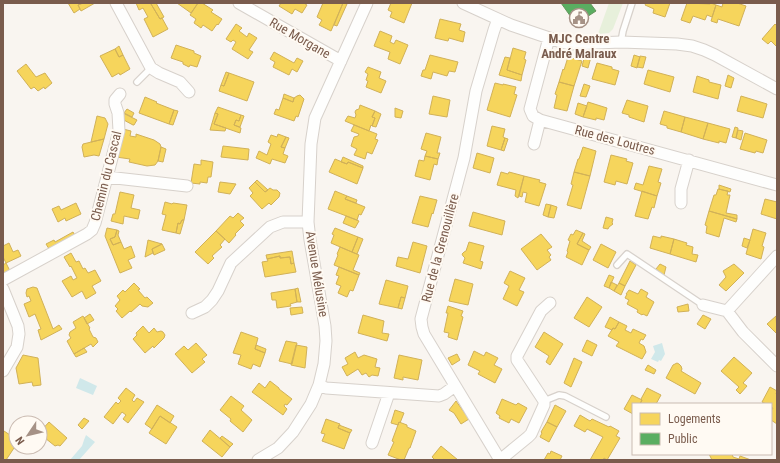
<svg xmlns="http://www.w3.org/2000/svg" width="780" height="463" viewBox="0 0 780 463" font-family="'Roboto Condensed',sans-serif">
  <rect width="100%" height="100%" fill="#f9f5f0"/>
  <path fill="#e7f0db" d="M609,3H623L613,29L609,33L598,34Z"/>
  <path fill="#d0e8ea" d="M662,343L665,354L661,361L659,360L658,362L651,359L655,352L653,346Z
    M80,378L97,386L93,395L76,388Z
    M86,435L95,442L79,460H70L82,446L84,440Z"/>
  <path fill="#f6d55c" stroke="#d1b158" d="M68,3H83L78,5L80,9L74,13Z
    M83,3H95L81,11L78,5Z
    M136,3H152L151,4L160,19L162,18L168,29L153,37L144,19L148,17L143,8L139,10Z
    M152,3H156L164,17L160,19L151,4Z
    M177,3H198L191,13Z
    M198,3H202L213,10L211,12L222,19L218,25L217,24L212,31L203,25L201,28L194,23L196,19L190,15Z
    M281,3H305V4L307,5L302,13L295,9L292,14L279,6Z
    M323,3H343L331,31L319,25L322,20L317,17Z
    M343,3L347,4L337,26L334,25Z
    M391,3H412L404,23L390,17L392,12L388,10Z
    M646,3H670L665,17L653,13L654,9L645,5Z
    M687,3L710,4L711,3L716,5L712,17L707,15L705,20L693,16L690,23L681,20Z
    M723,3H737L746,6L739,26L718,19L717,23L711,21L716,5L722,7Z
    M440,19L461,24L459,30L465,32L463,42L449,38L448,41L435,38Z
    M236,24L242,28L239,31L247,37L249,33L257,38L249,50L253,52L248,59L232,49L236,42L233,40L231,42L226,39Z
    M775,24L777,26V47L771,41L768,44L762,39Z
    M380,31L392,36L390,42L394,44L396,40L408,45L400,64L388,59L390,52L374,46Z
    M176,45L194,51V53L201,56L197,67L190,65L189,67L183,64V62L171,58Z
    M119,46L123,55L119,57L115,49Z
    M513,48L526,52L524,59L526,60L522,75L507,70Z
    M115,49L119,57L123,55L130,69L120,75L119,73L112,77L100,56Z
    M274,52L294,63L297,58L303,61L297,72L292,69L289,75L273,67L275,62L270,59Z
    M430,55L458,62L455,72L449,71L447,76L433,72L431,79L421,76L423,70H425Z
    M585,55L591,57L588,68L582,66Z
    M634,55L640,57L637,68L631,66Z
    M640,56L646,57L643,68L637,67Z
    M505,57L510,58L507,70L522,75L521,81L499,75Z
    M568,57L582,61L574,86L559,82L563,69L564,70Z
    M597,63L612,67V69L619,71L615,85L592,79Z
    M26,64L36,77L45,73L52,83L45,89L44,87L38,91L34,87L31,89L17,71Z
    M368,67L381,72L379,78L386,81L381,93L366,87L368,81L366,80L368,74L365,72Z
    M648,70L674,77L670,92L644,84Z
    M226,72L229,73L224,86L221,85Z
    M229,73L254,82L247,101L219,91L221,85L224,86Z
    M728,75L734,78L731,88L725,86Z
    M697,76L709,80V82L721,85L718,99L693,92Z
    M559,82L574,86L567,111L554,108L557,95L555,94Z
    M495,83L503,85V84L516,87L514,94L517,95L510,117L487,110Z
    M584,84L590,86L586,97L580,96Z
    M284,94L294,98L293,102L283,98Z
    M300,95L304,99L298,117L296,116L294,121L274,114L276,109L279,110L283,98L293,102L294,98L297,96Z
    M433,96L450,100L447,117L429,114Z
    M741,96L767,104L763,118L737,111Z
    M145,97L157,102L156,103L174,110L169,124L139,113Z
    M627,100L648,106L644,122L629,117V115L622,113Z
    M588,102L607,108L604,120L596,118V120L583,117Z
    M578,103L587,106L583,117L575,114Z
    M360,105L375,111L372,117L375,118L372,126L371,125L369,131L345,121L348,116L355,118L356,115L355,112L356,110L359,109Z
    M218,107L241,115L239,121L236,120L234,125L241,128L240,133L214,124L218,114L215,113Z
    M395,108L403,111L401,118L395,117Z
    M127,109L134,113L132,117L124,113Z
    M174,110L178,111L173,125L169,124Z
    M375,111L381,114L376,127L372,126L375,118L372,117Z
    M664,111L685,117L681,132L667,128V126L660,124Z
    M121,112L137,120L134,125H133L122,119Z
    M215,113L218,114L214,124L226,128L225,131L210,130Z
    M241,115L244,116L240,127L234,125L236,120L239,121Z
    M97,116L105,118L108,124L104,139L91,142Z
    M685,117L708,123L703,139L681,132Z
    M708,123L730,129L726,143L719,141V143L703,139Z
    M354,125L377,134L375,139L378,140L372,154L367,152L365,159L354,155L357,149L351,146L354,137L358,136L359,134L351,131Z
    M492,126L505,129L503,137L505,138L501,150L487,146Z
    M735,127L738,128L736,138L732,137Z
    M123,129L131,131L130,136L136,137V134L154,140L160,144L161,147L158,161L155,165L147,166L129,162L130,159L116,157Z
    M738,130L743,131L741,140L736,138Z
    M426,133L441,137L437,153H440L438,159L425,156L427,151L421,149Z
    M745,133L767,140L763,153L756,151L755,153L740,149Z
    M278,134L286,137L281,147L285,148L283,154L288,156L285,163L272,159L270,164L256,158L259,151L267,155L271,144L268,142L271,135L277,137Z
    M286,137L289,138L285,148L281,147Z
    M505,138L508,139L504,151L501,150Z
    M104,139L99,156L94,155L84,157L82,147L83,144Z
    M223,146L249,149L248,160L221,157Z
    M161,147L166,149L163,162L158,161Z
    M583,147L596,151L590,176L574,172L578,159H579Z
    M477,153L494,158L490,173L473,168Z
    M611,155L627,159L626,161L633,163L627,184L616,181L615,185L604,182Z
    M425,156L438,159L437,165L434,164L430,180L415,176L419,160L424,161Z
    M343,157L363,166V168L348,162L347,164L341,162Z
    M335,159L347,164L348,162L363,168L357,184L329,172Z
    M201,160L213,162L211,177H208L207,183L200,182V184L191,183L194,164L201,165Z
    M649,166L662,169L658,182L661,183L657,196L634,189L636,183L643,185Z
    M501,172L508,174L509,172L524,176L518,198L515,196L516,190L497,185Z
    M574,172L590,176L581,209L567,205L573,185L571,184Z
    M524,176L540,180L539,182L546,184L539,206L525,202L527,193L523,192L522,197L519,196Z
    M257,180L268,190L265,192L255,182Z
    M220,182L236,184L230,194L218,192Z
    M255,182L265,192L270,188L273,190H277L280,193L279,197L271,205L269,203L262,209L250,196L253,193L249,188Z
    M719,185L731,189L730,192L719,189Z
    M718,189L728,191L727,195H730L726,213L737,215V219L709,211L714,195H716Z
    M335,191L347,196L345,199L365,207L361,215L359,214L357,220L328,209Z
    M642,191L657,196L654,208L652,207L648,219L635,216Z
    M120,192L134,195L131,208L140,210L138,219L124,216L123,224L111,221L113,214H115Z
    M347,196L357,200L356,203L345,199Z
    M420,196L437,200L433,214L432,213L428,227L412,223Z
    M765,199L777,202V219L761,214Z
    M165,202L172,204L173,203L187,205L184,220H182L180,224L178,223L176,233L162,230L166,215L162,214Z
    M76,203L81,214L66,221L65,218L58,222L52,209L59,206L61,210Z
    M546,204L551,205L548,217L543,215Z
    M551,205L557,207L554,218L548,217Z
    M709,211L737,219L736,222L724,218L719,237L706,233L707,226L705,225Z
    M473,212L505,221L502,235L469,226Z
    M238,213L244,218L240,221L244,225L235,234L236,235L229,243L216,231L230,216L233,218Z
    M346,216L359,221L355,228L343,223Z
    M606,217L613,219L612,223L613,224L609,227L608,229L603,228Z
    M182,220H184L180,234L176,233L178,223L180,224Z
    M107,228L117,230L115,237L110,239L113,245L121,242L124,249L131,246L135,257L128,260L132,268L120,273L105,236Z
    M335,228L358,237L352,252L331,243L334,235L332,234Z
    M753,229L766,233L762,246L764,247L761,259L746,254Z
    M117,230L119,231L118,235L121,242L113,245L110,239L115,237Z
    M576,230L583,233L577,244L589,250L582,265L566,257L568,252L567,251L570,241L568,240L571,234L573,235Z
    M216,231L225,239L220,245L222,247L212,256L214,258L208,264L195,252Z
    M73,232L76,237L51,252L46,244L54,240L55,242Z
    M583,233L585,234L582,241L591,247L589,250L577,244Z
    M541,234L552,247L547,250L551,255L549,257L551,260L537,270L521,249Z
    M653,236L661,238V236L674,239L670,254L650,248Z
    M358,237L363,239L357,254L352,252Z
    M744,238L750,240L747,248L742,246Z
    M674,239L687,243L686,245L693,247L692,254L698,255L696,262L670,254Z
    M148,240L162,244L152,249L153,253L145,257Z
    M413,242L427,246L420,273L396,266L398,257L408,259Z
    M469,242L484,246L480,261L483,262L481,269L463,263L465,258L463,256L462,254L464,252L466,251Z
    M9,243L13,252L18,250L21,256L6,263L3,257V246Z
    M162,244L165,250L154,255L152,249Z
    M601,244L616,252L608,268L593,260Z
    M340,247L359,255L353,270L360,273L359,275L334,265L338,255L337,254Z
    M292,251L294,263L291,264L290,257L280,258V256L267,259L266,255Z
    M71,253L76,262L79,261L83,269L85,268L88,273L95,270L101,281L92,286L96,293L86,299L82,291L72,297L62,281L71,276L73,280L77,278L71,266L70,267L64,257Z
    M280,256V258L290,257L291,264L294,263L296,272L265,277L262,262L268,261L267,259Z
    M630,261L636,265L625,286L619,283Z
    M6,263L11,273L3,277V265Z
    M660,264L666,267L664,275L656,269Z
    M734,264L744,273L726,291L719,285L726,277L723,271Z
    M339,267L359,275L353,291L350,290L347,297L338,293L341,286L336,284L339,276L336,275Z
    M510,271L525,278L519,290L524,292L517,306L503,299L509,286L504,283Z
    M609,275L614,277L609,288L604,286Z
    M455,279L473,284L468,305L449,301Z
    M386,280L408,286L405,298L401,297L398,308L379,304Z
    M611,282L617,285L614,291L609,288Z
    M134,283L140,289L138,290L145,298L147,297L153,303L148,307L142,306L140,304L131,312L130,311L122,318L116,311L118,309L115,306L120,300L117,296L123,290L125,292Z
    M619,283L625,286L621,295L614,291Z
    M33,287L37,288L53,329L59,325L62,329L41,340L38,330L41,329L35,314L29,317L24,304L31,301L29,296L27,297L26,293L27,289Z
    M298,288L301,302H297L295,289Z
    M295,289L297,302L290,304L291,306L277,308L276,300H272L271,293Z
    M641,289L648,293L646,297L654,302L647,316L643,314L642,315L637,312L638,310L627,304L629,300L625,298L627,294H626L629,290L638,294Z
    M401,297L405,298L402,309L398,308Z
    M587,297L602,307L589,327L574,318Z
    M688,304L689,311L678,312L677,307Z
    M448,306L463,311L461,316L463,317L457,340L448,337L449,333L444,332L448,313H446Z
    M302,307L303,313L291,315L290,308Z
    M90,314L94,320L87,324L84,318Z
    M363,315L384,321L382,333L389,334L387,341L358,333Z
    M703,315L711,319L705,329L697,324Z
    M83,316L90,328L89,329L93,337L96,338L98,342L93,347L91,344L74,354L67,341L71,338L69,335L70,332L76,328L73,322Z
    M776,316L777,331L776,333L767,324Z
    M610,317L619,322L615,329L613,328L612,330L605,327Z
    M619,322L627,326L625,330L631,333L633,329L646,335L643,340L641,339L639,343L644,346L646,352L642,359L616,346L619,342L608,336L613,328L615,329Z
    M143,326L149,333L154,328L157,332L161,331L163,332L165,335L164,338L154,348L153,346L145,353L133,339L137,335L136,333Z
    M241,332L258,338L255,349L265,353L260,367L253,364L251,369L238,364L241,355L233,353Z
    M544,332L563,344L550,365L546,362L549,356L535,347Z
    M587,340L597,345L592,356L582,351Z
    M286,341L297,343L292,364L279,361Z
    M196,343L207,355L202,359L205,362L192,373L175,354L184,346L188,350Z
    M256,345L266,349L265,353L255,349Z
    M296,345L307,347L305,368L291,365Z
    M84,348L87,352L76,357L74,354Z
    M474,351L484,356L486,352L498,358L494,365L502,369L495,383L478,374L480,371L468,365Z
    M355,352L358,358L364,355L377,359L375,367L380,368L378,376L372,375L369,377L366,373L362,375L358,369L347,376L342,367L348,364L345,358Z
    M457,354L460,360L452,365L448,358Z
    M23,355L38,358L41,385L33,386L32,382L19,384L16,368Z
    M399,355L422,360L418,380L403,377V380L394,378Z
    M734,357L752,373L743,383L747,386L740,394L736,390L739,387L721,371Z
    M574,358L582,362L571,387L564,383Z
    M677,363L679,364L681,366L682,369L681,371L701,383L695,394L666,378L673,365Z
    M648,365L656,370L654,374L645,370Z
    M270,381L279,388V389L292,399L287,405L285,404L284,406L287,409L283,415L252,392L259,383L265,388Z
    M770,387L777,391L776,394H777V424L771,420V411L773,408L771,407V404H766L762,402Z
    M126,388L135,395L132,400L134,402L137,398L144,402L128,423L123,419L126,415L122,412L113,424L104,417L116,402L118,404L121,401L118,398Z
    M647,388L661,395L656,404H640L642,400L641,399Z
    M632,395L642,400L640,404H633V414L624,409Z
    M231,396L244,406L241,410L252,420L243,432L230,421L231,419L220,410Z
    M502,399L516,405L518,403L527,408L519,423L511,419L509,423L499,418L500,416L496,413Z
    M456,401L469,419L461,424L454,413L449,410Z
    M157,405L174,416L170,423L160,416L152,429L145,424Z
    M555,405L566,411L557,427L547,422Z
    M395,410L404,413L400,423L399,422L398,425L391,423Z
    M580,415L590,421L592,419L609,427L610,426L619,431L616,436L620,438L607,460L604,458L603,460H590L603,437L587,429L585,432L574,426Z
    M160,416L177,427L166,444L149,433Z
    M84,418L89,421L82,429L78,425Z
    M326,419L340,424L338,428L350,433L344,449L322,441L325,434L321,433Z
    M49,422L67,438L60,446L58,445L55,446L40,434V432Z
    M399,422L407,425V427L416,431L410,448H409L404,460H401L388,455L394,442L392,441Z
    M547,422L557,427L549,442L540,437L542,433L541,432Z
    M339,425L352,430L350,433L338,428Z
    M210,430L230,447L222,457L202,441Z
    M4,431L16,439V445L6,460H3V432Z
    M222,436L233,444L230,447L220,438Z
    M441,446L458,460H435L432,457Z
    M551,451L562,456L560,460H544L548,453L550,454Z
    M709,454H732L733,457L739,459L740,456L751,460H712Z"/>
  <path fill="#5aae61" stroke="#64955b" d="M561,3H590L596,11L576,24Z"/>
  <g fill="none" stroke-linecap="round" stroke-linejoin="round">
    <defs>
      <path id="lane" d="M621,42L623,31L632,3
        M137,82L151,68
        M617,265L627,254L703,305
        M544,401L559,395L565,396L606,417"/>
      <path id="street" d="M116,3L151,68L159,73L180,82L189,92
        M239,3L341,61
        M463,3L511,25L561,42L571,44L621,42L677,44L692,46L704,50L715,55L777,89
        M498,19L494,30L476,91L464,158L421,319L422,327L424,334L500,460
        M540,120L777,185
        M534,144L540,120L533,116L530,109L549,38
        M107,177L187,186
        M681,203V189L689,160
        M3,280L87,234L92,230L95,223L119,131L118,113L115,104V100L120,94
        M3,289L18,326L19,334L17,347L3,371
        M703,305L727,311L777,256
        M727,311L743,332L777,366
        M192,313L205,307L212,300L218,291L231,263L270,227L283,222H308
        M319,385L326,388L439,396L444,394L455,386
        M372,443L389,393
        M258,460L278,448L293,432L311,404L319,385L324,364L326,341L325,326L310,240L308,222L311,144L315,118L367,3
        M500,460L528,437L531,434L544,405V401L517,360V356L541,311L550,303"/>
    </defs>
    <use href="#lane" stroke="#d7d1cb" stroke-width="8"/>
    <use href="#street" stroke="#d7d1cb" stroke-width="13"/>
    <use href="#lane" stroke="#fefefd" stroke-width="5.5"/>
    <use href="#street" stroke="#fefefd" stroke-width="11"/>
  </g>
  <defs>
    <symbol id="civic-ring" viewBox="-11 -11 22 22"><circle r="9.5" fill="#fffaf3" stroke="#a69286" stroke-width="1.5"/><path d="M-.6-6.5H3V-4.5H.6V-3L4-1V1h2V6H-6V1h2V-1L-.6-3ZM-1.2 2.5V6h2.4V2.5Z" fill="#a69286"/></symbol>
  </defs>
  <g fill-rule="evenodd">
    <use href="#civic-ring" x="568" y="7" width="22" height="22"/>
  </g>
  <g text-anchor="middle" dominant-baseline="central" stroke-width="4" stroke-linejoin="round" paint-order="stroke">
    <g font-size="13" fill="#7a5c4d" stroke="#fffaf3">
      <text transform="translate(300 38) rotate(30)">Rue Morgane</text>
      <text transform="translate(615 140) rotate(15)">Rue des Loutres</text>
      <text transform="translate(106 176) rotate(-76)">Chemin du Cascal</text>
      <text transform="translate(440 248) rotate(-75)">Rue de la Grenouillère</text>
      <text transform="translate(317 274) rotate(81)">Avenue Mélusine</text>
    </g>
    <g font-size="13" font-weight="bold" fill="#7a5c4d" stroke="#fffaf3">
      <text x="579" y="38">MJC Centre<tspan x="579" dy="15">André Malraux</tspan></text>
    </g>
  </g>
  <rect width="780" height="463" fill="none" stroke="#7a5c4d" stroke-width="8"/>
  <rect x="632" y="403" width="140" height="52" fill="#fffaf3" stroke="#cabbb1"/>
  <rect x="640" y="413" width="20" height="12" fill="#f6d55c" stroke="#cabbb1"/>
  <text x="668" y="423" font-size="12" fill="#7a5c4d">Logements</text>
  <rect x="640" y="433" width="20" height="12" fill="#5aae61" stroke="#cabbb1"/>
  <text x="668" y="443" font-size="12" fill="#7a5c4d">Public</text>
  <g transform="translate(28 435) rotate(235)"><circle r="19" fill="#fffaf3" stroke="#cabbb1"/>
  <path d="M0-3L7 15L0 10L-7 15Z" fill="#a69286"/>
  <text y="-6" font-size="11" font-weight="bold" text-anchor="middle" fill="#7a5c4d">N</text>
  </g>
</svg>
